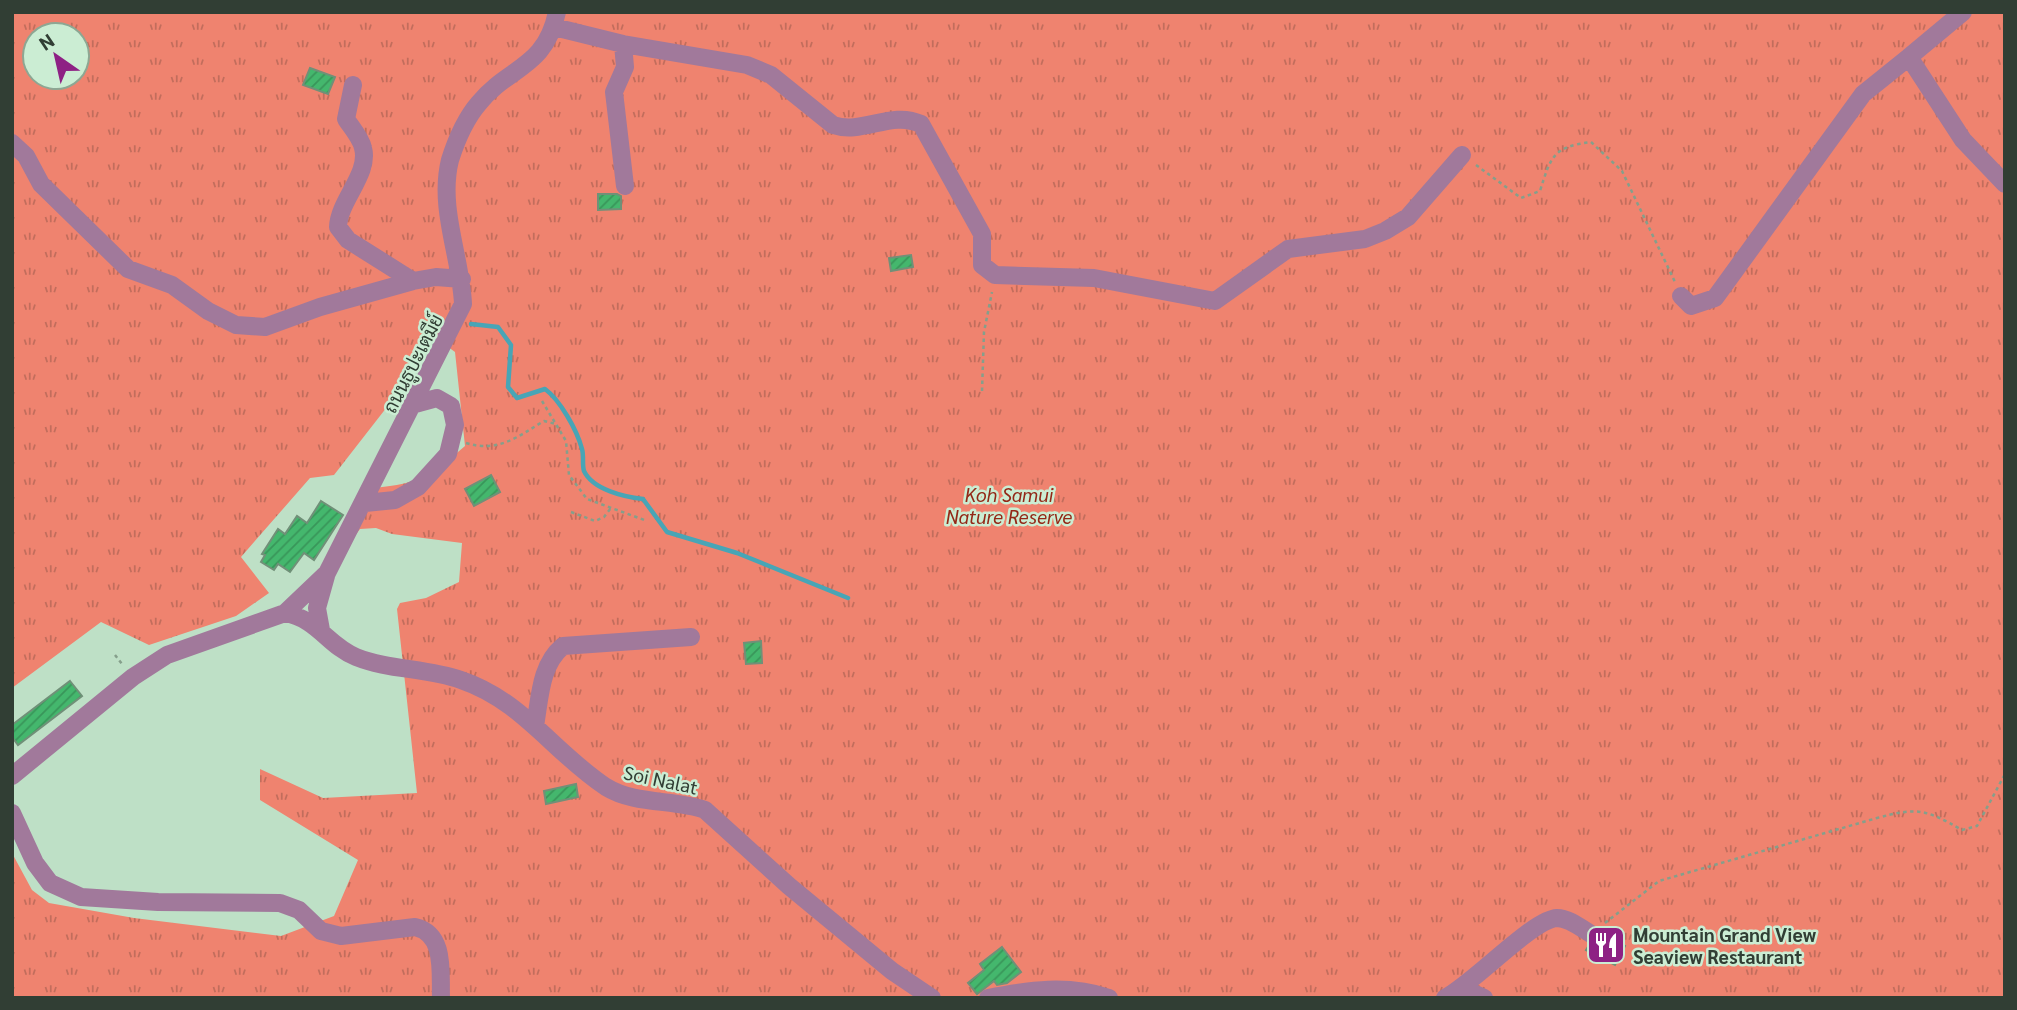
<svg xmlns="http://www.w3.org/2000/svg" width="2017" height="1010" viewBox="0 0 2017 1010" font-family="Georgia,Sarabun,serif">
  <defs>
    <pattern id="grass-tufts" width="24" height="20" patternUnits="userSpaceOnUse" patternTransform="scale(1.75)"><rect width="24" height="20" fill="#ef836f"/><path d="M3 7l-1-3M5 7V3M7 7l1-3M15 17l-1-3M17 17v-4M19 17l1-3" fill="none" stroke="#c26d5c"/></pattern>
    <pattern id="building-hatch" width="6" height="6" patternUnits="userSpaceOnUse" patternTransform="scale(1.75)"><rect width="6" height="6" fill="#44b76d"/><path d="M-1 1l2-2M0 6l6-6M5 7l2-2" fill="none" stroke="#39965a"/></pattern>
  </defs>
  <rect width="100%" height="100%" fill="#bee0c6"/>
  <path fill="url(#grass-tufts)" fill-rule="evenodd" d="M12,12H2005V998H12V853L32,890L49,903L134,918L281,936L334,916L358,860L260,800V769L323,798L417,793L397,609L400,603L426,598L459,582L462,543L392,534L376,528L360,529L342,553L374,488C421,483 429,477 465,446L455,352L433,336L415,371L334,475L310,478L241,557L269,593L236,616L149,645L101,622L12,688ZM35,35H77V77H35Z"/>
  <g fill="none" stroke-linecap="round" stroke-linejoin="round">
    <path stroke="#48a5b6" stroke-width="4.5" d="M471,324L498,327L511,345L508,387L517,398L545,389C560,400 577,430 582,449C584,456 582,465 584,471C593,490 625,497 643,499L667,532L737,553L848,598"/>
  </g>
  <path fill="url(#building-hatch)" stroke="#709078" stroke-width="2" d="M310,68L335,77L328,94L303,85Z
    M598,194H617L621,196V209L598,210Z
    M911,255L913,267L891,271L889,258Z
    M491,475L500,492L474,506L465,489Z
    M321,501L343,515L314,560L304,553L290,572L278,564L274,570L261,562L265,555L262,554L278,529L285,534L297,516L307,523Z
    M761,641L762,663L746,664L744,643Z
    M70,681L82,696L18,745L12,737V725Z
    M576,784L578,797L546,804L544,791Z
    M1602,933L1625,946L1615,965L1586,950L1589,945L1600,941Z
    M1002,947L1021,972L1007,983L997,985L994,981L977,994L968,983L984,970L980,964Z"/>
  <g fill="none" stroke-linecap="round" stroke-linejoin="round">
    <path stroke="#859f8b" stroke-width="2.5" stroke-dasharray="3.5 3.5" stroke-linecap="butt" d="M1476,165L1521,198L1540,191C1551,156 1553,147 1591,142L1622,171L1675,282
      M982,391L984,332L992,292
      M542,401L566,441L569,475L587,499L647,521
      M466,443C498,453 517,437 544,421L556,424
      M571,512L595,521L604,517L611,508
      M115,655L122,664
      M1605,923L1659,881L1877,818C1918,807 1925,809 1962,830L1977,826L2005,774"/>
    <path stroke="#a1799b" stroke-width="18" d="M1963,12L1909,57L1963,140L2005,184
      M554,27L623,44L747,65L771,75L833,125C863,135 891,110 921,124L982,234V265L995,275L1094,278L1215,301L1288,249L1365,239L1385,231L1408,217L1462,155
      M623,44L625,67L614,92L625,186
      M353,85L346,119C351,127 361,138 363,148C370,174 339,200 338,227L348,240L413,281
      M12,143L26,156L41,184L128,269L172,285L208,311L236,325L265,327L320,307L413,281L436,277L462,279
      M1681,296L1691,306L1715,298L1863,94L1909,57
      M365,503L395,500L418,487L448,454L455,425L451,406L437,398L415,404
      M285,613C318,619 327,645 356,657C388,670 427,668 461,680C523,701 553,752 606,787C635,805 674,799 705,810L789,886L892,971L932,998
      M321,630L317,608L326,576
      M535,726C540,698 540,665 563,646L691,637
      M12,776L133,677L167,655L285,613L327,573L463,304C461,257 438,208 450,160C456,141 466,118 479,103C509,66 545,69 557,12
      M12,813L35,863L50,883L81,897L158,902L280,903L299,910L321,931L341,936L415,927C446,934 440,973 441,998
      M1464,989L1484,998
      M988,998C1029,990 1068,984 1109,998
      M1445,998C1474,983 1533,919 1557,918C1569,918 1581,928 1591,934"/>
  </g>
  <defs>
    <symbol id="restaurant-square" viewBox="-11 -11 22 22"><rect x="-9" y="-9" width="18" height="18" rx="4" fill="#8e2184" stroke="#cbedd3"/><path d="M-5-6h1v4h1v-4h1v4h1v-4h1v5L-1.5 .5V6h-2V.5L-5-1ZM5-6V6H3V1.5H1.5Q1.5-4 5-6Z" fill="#fff"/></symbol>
  </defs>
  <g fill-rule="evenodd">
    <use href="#restaurant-square" x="1584" y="923" width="44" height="44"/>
  </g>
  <g text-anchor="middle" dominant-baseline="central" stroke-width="5" stroke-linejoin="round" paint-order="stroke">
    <g font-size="19" fill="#313e34" stroke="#cbedd3">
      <text transform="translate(412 363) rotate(-63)">ถนนธูปะเตมีย์</text>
      <text transform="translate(661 779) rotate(12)">Soi Nalat</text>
    </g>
    <g font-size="19" font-style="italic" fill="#932817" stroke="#cbedd3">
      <text x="1009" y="494">Koh Samui<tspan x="1009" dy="22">Nature Reserve</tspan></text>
    </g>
    <g font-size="19" font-weight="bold" fill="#313e34" stroke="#cbedd3" text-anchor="start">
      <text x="1633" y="934">Mountain Grand View<tspan x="1633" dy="22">Seaview Restaurant</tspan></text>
    </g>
  </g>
  <rect width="2017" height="1010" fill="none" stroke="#313e34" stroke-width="28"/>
  <g transform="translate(56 56) rotate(326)"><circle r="33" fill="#cbedd3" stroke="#8da793" stroke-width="2"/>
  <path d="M0-5L12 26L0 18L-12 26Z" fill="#8e2184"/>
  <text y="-10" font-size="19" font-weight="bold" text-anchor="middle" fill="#313e34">N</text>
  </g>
</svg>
